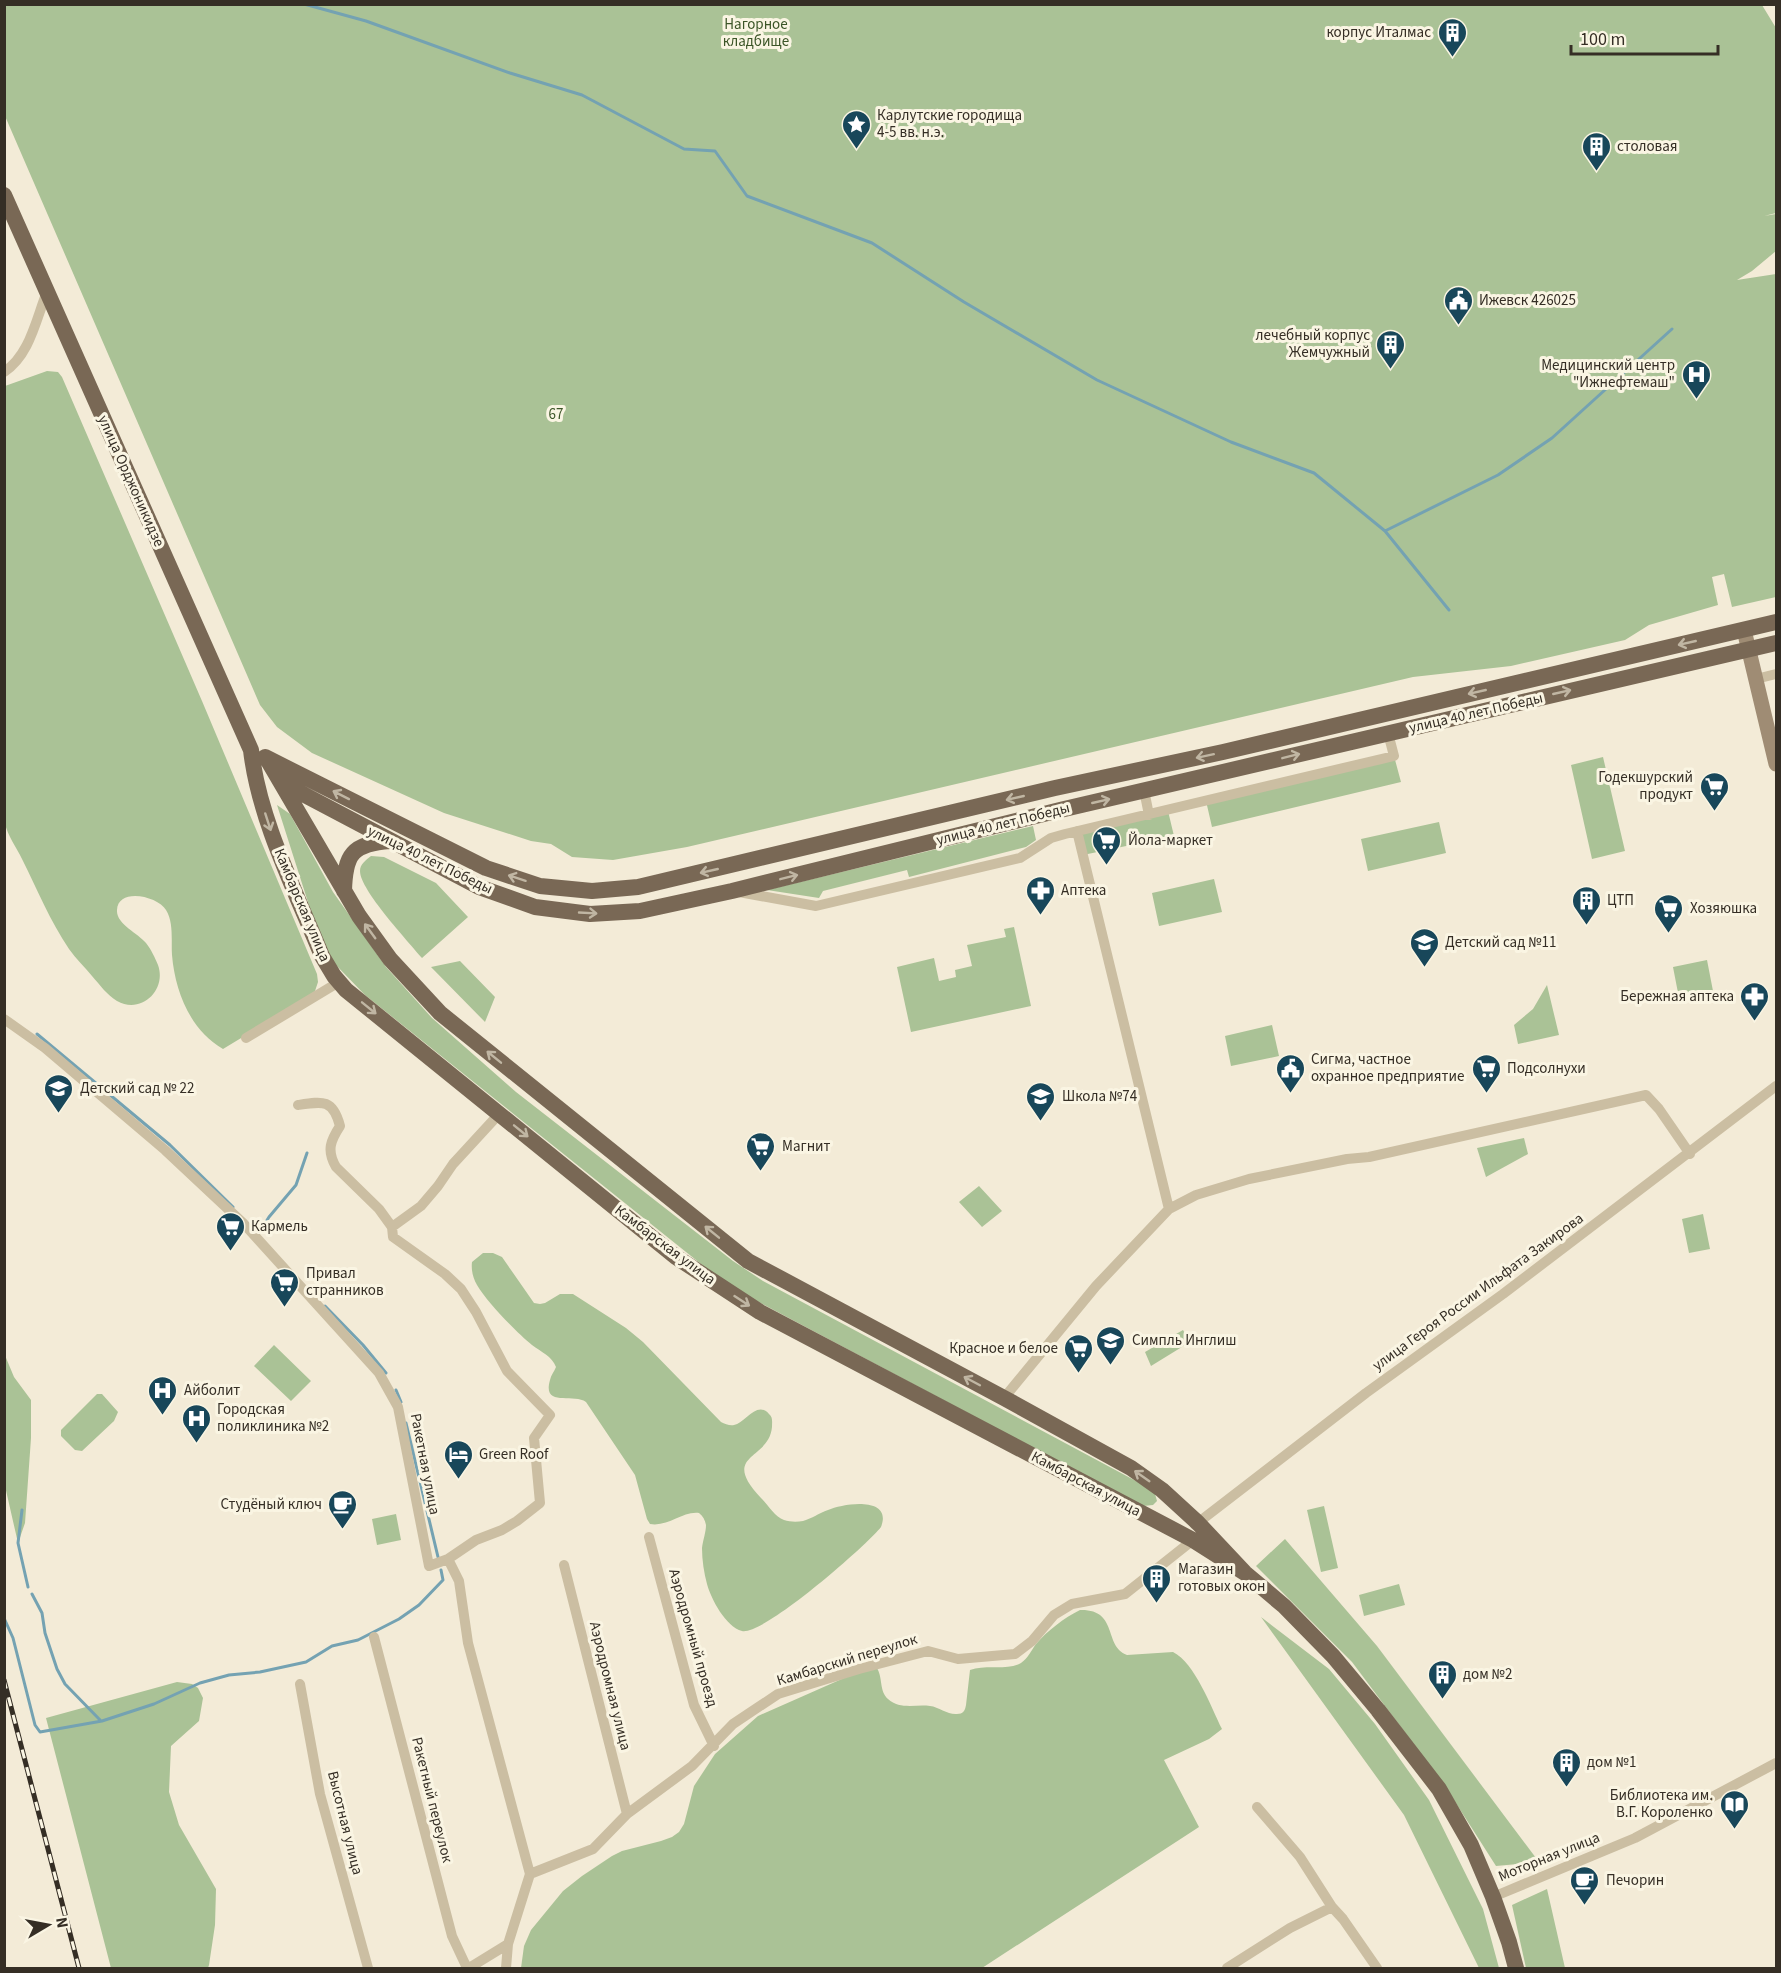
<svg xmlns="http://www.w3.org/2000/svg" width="1781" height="1973" viewBox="0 0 1781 1973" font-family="'Source Sans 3',sans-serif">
  <rect width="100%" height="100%" fill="#f3ebd7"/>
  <path fill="#aac296" d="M6,4L1762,5L1776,28V213L1764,216L1776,214V251L1752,271L1737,280L1776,274V597L1732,607L1724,574L1712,577L1718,605L1649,625L1625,640L1511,666L1413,677L687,847L613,860L572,857L551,844L531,841L444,813L312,753L277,727L260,705L5,116Z
    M47,371L58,372L62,377L202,701L317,974L318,982L314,994L223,1049C190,1030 175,991 172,955C171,941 174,923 166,910C158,896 118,887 117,910C116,924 138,933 146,943C151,949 155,958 158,965C167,990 141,1015 117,1001C107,995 100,985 92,976C85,967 76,959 69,949C50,921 37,889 22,859C17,848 7,835 5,823C2,812 5,798 5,787C5,758 5,730 5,701C5,596 5,491 5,386Z
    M1394,756L1401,782L1212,827L1206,801Z
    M1603,757L1625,851L1592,859L1571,765Z
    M277,805L290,814L333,892L386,967L432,1018L516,1092L733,1261L763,1281L1149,1488L1155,1494L1157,1501L1153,1505L1143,1506L753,1299L716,1276L365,995L333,962L314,921Z
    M1168,811L1174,836L1083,855L1077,831Z
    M1439,822L1446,853L1368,871L1361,839Z
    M1033,826L1036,840L1026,847L909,877L907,870L823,891L819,898L767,890Z
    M371,856L384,857L436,883L468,917L422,958C408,941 360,890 360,871C360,864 366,860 371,856Z
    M1214,879L1222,912L1159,926L1152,893Z
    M1014,927L1031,1006L911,1032L897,967L934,958L939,981L956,977L955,970L972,966L967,945L1006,937L1004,929Z
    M1707,960L1713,991L1679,998L1673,967Z
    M460,961L495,997L485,1022L431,967Z
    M1547,985L1559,1035L1518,1044L1514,1025L1533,1009Z
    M1272,1025L1279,1056L1231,1066L1225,1036Z
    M1524,1138L1528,1154L1486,1177L1477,1148Z
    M979,1186L1002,1211L982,1227L959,1202Z
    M1703,1214L1710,1249L1689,1253L1682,1219Z
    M483,1253H493L502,1257L534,1303L540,1304L545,1303L560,1294H573L626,1328L643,1342L721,1422C725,1424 730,1426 734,1425C745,1423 757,1400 769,1414C773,1417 772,1422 772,1427C769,1461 719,1453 761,1498C768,1505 775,1517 784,1520C790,1522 797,1522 803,1521C811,1519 819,1513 828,1510C844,1503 893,1496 881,1527C865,1547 763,1636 742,1631C726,1627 711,1599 707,1584C704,1573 702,1560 702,1548C703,1540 706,1532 706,1525C705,1520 703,1516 699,1513C682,1511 669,1527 650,1524L647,1519L635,1475L586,1402C573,1393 542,1408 550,1380C551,1375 554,1372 556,1367C552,1356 541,1352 532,1345C516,1332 487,1302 477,1285C473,1278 471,1270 472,1262Z
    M1183,1330L1190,1342L1151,1366L1145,1352Z
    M274,1345L311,1381L291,1401L254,1366Z
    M4,1353L14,1377L31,1400V1438L25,1523L18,1543L5,1486Z
    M97,1394H102L118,1412L114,1421L82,1451L75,1450L61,1436V1430Z
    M1324,1506L1338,1568L1321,1572L1307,1510Z
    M396,1514L401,1540L377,1545L372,1519Z
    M1285,1539L1377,1646L1539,1862L1496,1866L1445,1786L1352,1662L1256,1566Z
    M1399,1584L1405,1605L1364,1616L1359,1595Z
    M1080,1610C1119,1609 1103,1646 1127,1655L1173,1652C1195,1663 1211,1707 1222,1729L1209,1739L1164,1760L1199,1827L982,1968H521L524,1946L531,1930L563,1891L582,1876L612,1856L622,1851L661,1841L672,1837L679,1832L684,1824L694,1786L715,1754L758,1716L869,1667L877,1668C883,1678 879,1691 888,1699C900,1710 916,1704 930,1706C939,1707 948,1715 957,1714C963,1714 965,1711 966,1705L970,1670C986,1664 1008,1671 1021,1663C1028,1658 1031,1651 1036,1644C1047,1631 1064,1618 1080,1610Z
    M1261,1617L1329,1669L1375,1724L1429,1800L1483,1909L1499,1968H1479L1404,1815Z
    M177,1682L192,1684L198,1688L203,1698L199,1721L171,1746L169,1792L179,1825L216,1889L215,1925L209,1965L208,1968H111L46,1718Z
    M1547,1889L1565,1968H1526L1512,1905Z"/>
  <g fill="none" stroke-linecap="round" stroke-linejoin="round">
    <path stroke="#74a2b2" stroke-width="3" d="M304,4L366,21L510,73L582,95L684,149L715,151L747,196L872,243L964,302L1097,380L1231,442L1314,473L1385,531L1449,610
      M1385,531L1498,475L1552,438L1672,329
      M37,1034L170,1145L233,1207
      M259,1233L269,1217L296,1185L307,1153
      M325,1306L363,1345L386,1373
      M396,1390L401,1402
      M406,1423L438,1557
      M22,1510L18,1543L28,1587
      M32,1594L42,1613L45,1633L57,1669L65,1684L101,1721
      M4,1618L13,1638L35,1725L40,1732L102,1721L154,1704L200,1683L229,1675L260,1672L306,1662L332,1646L358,1640L399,1619L419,1605L443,1580L441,1570"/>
    <path stroke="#cbbea2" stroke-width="10" d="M4,372C30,355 36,319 47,292
      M1756,679L1776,674
      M1144,790L1149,815
      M1077,831L1169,1209
      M739,892L816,906L1020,858L1051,838L1065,834L1394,756L1388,733
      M4,1019L45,1048L165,1150L244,1224L379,1373L398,1407L429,1566L448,1559L459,1581L468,1643L530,1874L508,1944L506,1968
      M246,1038L339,982
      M298,1105C323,1101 333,1099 340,1126C331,1140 326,1150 336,1167L379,1209L392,1227L393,1237L445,1274L461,1289L476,1312L507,1371L550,1415L534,1438L540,1503L517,1521L502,1530L476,1540L448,1559
      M392,1227L421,1206L438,1186L453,1164L499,1114
      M1004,1398L1096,1286L1169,1209L1196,1195L1249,1179L1347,1159L1369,1157L1646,1095L1659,1109L1690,1154
      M1195,1525L1366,1393L1503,1294L1776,1086
      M649,1537L694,1705L714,1746
      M564,1565L627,1814
      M374,1637L452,1936L467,1968
      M300,1684L320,1794L368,1968
      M1257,1807L1300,1857L1332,1907
      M530,1874L593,1849L627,1814L692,1766L733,1724L778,1694L859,1669L928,1651L958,1659L1015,1654L1032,1641L1054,1615L1072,1604L1125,1594L1193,1540
      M1493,1897L1635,1838L1776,1763
      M469,1968L508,1944
      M1227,1968L1290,1928L1332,1907L1343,1919L1377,1968"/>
    <path stroke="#9f8c74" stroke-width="15" d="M1744,630L1776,764"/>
    <path stroke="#796855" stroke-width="16" d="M4,195L251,750C259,820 296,892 322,956L334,976L346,990L676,1257L760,1312L1193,1540L1245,1573
      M265,757L486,868L540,886L592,891L638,887L1055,788L1223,752L1776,622
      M267,759L359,916L390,959L440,1013L748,1261L1004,1398L1131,1468L1162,1490L1198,1523L1245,1573L1284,1606L1333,1656L1378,1710L1439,1789L1471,1845L1493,1897L1509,1942L1516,1968
      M282,783L479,887L535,907L590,914L640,911L732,891L1060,810L1776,643
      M344,891C345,854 352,844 390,841"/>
    <defs>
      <path id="rail" d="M4,1680L79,1968"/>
    </defs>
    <use href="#rail" stroke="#352e25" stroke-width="5"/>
    <use href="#rail" stroke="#faf5e3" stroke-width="3" stroke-dasharray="9" stroke-linecap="butt"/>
  </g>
  <defs><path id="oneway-shaft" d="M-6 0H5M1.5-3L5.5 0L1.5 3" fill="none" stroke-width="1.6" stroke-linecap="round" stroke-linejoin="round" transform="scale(1.5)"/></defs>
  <g stroke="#c0b6a3">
    <use href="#oneway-shaft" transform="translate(1687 643) rotate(167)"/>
    <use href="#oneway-shaft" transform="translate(1477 692) rotate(167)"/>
    <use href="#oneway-shaft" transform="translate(1562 692) rotate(-13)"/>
    <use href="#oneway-shaft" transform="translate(1205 756) rotate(168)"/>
    <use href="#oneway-shaft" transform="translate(1291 756) rotate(-14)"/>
    <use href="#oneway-shaft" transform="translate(341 795) rotate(-153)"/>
    <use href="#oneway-shaft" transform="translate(1015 798) rotate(167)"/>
    <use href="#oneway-shaft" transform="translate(1101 801) rotate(-13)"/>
    <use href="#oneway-shaft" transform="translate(268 822) rotate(72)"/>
    <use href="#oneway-shaft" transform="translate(709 871) rotate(167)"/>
    <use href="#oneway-shaft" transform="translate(789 877) rotate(-14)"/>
    <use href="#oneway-shaft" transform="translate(517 878) rotate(-162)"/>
    <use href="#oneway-shaft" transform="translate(588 913) rotate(3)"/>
    <use href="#oneway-shaft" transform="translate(370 931) rotate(-126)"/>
    <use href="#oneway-shaft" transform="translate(369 1008) rotate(39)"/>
    <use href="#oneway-shaft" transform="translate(494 1057) rotate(-141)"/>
    <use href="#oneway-shaft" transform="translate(521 1131) rotate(39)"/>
    <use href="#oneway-shaft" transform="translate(712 1232) rotate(-141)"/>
    <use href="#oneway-shaft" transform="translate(742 1301) rotate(33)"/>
    <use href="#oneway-shaft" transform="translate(972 1381) rotate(-152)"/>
    <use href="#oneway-shaft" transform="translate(1142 1476) rotate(-145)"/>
  </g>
  <defs>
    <symbol id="building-pin" viewBox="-11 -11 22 30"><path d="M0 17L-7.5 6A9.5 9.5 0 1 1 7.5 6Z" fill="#18475a" stroke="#faf5e3"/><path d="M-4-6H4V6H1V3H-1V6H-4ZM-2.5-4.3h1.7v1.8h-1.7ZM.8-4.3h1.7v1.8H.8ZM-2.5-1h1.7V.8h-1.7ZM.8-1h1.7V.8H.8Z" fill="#fff"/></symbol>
    <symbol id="sight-pin" viewBox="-11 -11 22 30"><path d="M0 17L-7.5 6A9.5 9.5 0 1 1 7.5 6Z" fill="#18475a" stroke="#faf5e3"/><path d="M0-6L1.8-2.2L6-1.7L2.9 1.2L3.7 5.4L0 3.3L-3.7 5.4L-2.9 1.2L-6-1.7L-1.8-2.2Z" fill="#fff"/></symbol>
    <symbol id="civic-pin" viewBox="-11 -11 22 30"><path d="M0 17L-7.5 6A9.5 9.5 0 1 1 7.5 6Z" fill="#18475a" stroke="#faf5e3"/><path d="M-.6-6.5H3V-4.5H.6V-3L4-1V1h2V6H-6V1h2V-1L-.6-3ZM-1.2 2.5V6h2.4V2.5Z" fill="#fff"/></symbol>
    <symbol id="hospital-pin" viewBox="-11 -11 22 30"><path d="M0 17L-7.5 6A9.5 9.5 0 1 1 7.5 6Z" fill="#18475a" stroke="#faf5e3"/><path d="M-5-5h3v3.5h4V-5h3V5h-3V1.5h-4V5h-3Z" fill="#fff"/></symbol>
    <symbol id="supermarket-pin" viewBox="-11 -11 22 30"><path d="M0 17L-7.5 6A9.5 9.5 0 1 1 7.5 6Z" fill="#18475a" stroke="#faf5e3"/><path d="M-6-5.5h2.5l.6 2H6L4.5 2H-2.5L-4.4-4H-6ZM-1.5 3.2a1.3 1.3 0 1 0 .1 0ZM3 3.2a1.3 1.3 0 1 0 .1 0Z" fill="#fff"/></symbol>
    <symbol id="pharmacy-pin" viewBox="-11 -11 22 30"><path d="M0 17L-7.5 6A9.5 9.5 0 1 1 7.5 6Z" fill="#18475a" stroke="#faf5e3"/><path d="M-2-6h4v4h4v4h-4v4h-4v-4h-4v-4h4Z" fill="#fff"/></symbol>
    <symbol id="school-pin" viewBox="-11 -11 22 30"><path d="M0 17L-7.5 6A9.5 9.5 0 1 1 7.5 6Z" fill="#18475a" stroke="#faf5e3"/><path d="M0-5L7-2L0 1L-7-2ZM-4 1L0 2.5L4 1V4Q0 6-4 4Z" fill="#fff"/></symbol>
    <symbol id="hotel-pin" viewBox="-11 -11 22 30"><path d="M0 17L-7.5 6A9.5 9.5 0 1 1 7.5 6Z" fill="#18475a" stroke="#faf5e3"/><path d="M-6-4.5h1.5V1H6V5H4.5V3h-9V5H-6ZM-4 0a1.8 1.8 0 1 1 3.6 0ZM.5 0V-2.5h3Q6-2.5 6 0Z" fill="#fff"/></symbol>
    <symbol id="cafe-pin" viewBox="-11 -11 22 30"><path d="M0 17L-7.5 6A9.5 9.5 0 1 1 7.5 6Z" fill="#18475a" stroke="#faf5e3"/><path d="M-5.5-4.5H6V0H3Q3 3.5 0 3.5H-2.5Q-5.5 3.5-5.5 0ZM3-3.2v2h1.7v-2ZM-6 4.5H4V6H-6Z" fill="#fff"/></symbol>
    <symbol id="library-pin" viewBox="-11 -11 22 30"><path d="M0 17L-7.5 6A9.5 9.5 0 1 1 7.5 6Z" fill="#18475a" stroke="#faf5e3"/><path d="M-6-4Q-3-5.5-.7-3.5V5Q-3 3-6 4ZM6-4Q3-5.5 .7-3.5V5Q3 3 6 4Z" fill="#fff"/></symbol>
  </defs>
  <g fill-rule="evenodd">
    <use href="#building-pin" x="1436" y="16" width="33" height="45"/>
    <use href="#sight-pin" x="840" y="108" width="33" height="45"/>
    <use href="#building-pin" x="1580" y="130" width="33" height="45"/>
    <use href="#civic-pin" x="1442" y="284" width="33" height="45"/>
    <use href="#building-pin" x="1374" y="328" width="33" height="45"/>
    <use href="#hospital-pin" x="1680" y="358" width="33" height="45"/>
    <use href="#supermarket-pin" x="1698" y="770" width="33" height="45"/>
    <use href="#supermarket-pin" x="1090" y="824" width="33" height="45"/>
    <use href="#pharmacy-pin" x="1024" y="874" width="33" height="45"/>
    <use href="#building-pin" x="1570" y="884" width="33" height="45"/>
    <use href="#supermarket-pin" x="1652" y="892" width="33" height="45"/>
    <use href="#school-pin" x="1408" y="926" width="33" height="45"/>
    <use href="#pharmacy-pin" x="1738" y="980" width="33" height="45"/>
    <use href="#civic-pin" x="1274" y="1052" width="33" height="45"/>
    <use href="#supermarket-pin" x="1470" y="1052" width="33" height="45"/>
    <use href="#school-pin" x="42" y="1072" width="33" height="45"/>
    <use href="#school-pin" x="1024" y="1080" width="33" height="45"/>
    <use href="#supermarket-pin" x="744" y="1130" width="33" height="45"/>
    <use href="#supermarket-pin" x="214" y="1210" width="33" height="45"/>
    <use href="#supermarket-pin" x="268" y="1266" width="33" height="45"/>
    <use href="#school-pin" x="1094" y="1324" width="33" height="45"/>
    <use href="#supermarket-pin" x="1062" y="1332" width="33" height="45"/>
    <use href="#hospital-pin" x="146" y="1374" width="33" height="45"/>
    <use href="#hospital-pin" x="180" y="1402" width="33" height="45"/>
    <use href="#hotel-pin" x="442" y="1438" width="33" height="45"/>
    <use href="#cafe-pin" x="326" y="1488" width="33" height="45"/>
    <use href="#building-pin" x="1140" y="1562" width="33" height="45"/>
    <use href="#building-pin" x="1426" y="1658" width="33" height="45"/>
    <use href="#building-pin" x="1550" y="1746" width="33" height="45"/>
    <use href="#library-pin" x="1718" y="1788" width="33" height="45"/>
    <use href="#cafe-pin" x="1568" y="1864" width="33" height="45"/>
  </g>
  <g text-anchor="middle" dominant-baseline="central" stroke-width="6" stroke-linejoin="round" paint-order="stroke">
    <g font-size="15" fill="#3b5527" stroke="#faf5e3">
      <text x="756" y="24">Нагорное<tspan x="756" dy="17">кладбище</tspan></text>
      <text x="556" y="414">67</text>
    </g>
    <g font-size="15" fill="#352e25" stroke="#faf5e3" text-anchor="start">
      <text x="1431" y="32" text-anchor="end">корпус Италмас</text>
      <text x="877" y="115">Карлутские городища<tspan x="877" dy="17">4-5 вв. н.э.</tspan></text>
      <text x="1617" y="146">столовая</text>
      <text x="1479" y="300">Ижевск 426025</text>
      <text x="1370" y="335" text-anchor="end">лечебный корпус<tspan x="1370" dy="17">Жемчужный</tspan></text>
      <text x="1675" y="365" text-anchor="end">Медицинский центр<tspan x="1675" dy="17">"Ижнефтемаш"</tspan></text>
      <text x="1693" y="777" text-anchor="end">Годекшурский<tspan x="1693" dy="17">продукт</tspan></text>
      <text x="1128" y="840">Йола-маркет</text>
      <text x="1061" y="890">Аптека</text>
      <text x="1607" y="900">ЦТП</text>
      <text x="1690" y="908">Хозяюшка</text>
      <text x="1445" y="942">Детский сад №11</text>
      <text x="1734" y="996" text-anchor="end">Бережная аптека</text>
      <text x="1311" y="1059">Сигма, частное<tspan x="1311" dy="17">охранное предприятие</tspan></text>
      <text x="1507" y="1068">Подсолнухи</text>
      <text x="80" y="1088">Детский сад № 22</text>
      <text x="1062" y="1096">Школа №74</text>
      <text x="782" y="1146">Магнит</text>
      <text x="251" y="1226">Кармель</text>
      <text x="306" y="1273">Привал<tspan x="306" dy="17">странников</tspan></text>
      <text x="1132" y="1340">Симпль Инглиш</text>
      <text x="1058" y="1348" text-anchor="end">Красное и белое</text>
      <text x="184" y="1390">Айболит</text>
      <text x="217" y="1409">Городская<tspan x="217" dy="17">поликлиника №2</tspan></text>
      <text x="479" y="1454">Green Roof</text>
      <text x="322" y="1504" text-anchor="end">Студёный ключ</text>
      <text x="1178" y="1569">Магазин<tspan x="1178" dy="17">готовых окон</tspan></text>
      <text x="1463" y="1674">дом №2</text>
      <text x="1587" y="1762">дом №1</text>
      <text x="1713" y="1795" text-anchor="end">Библиотека им.<tspan x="1713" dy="17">В.Г. Короленко</tspan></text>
      <text x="1606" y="1880">Печорин</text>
    </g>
    <g font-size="15" fill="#352e25" stroke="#faf5e3">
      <text transform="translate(131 481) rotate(66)">улица Орджоникидзе</text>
      <text transform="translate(1476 713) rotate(-13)">улица 40 лет Победы</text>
      <text transform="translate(1003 824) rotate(-14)">улица 40 лет Победы</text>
      <text transform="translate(430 860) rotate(26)">улица 40 лет Победы</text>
      <text transform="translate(302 905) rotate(67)">Камбарская улица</text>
      <text transform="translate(665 1245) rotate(37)">Камбарская улица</text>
      <text transform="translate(1478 1292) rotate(-36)">улица Героя России Ильфата Закирова</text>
      <text transform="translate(425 1464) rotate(79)">Ракетная улица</text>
      <text transform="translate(1086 1484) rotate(28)">Камбарская улица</text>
      <text transform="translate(693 1638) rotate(74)">Аэродромный проезд</text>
      <text transform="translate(847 1660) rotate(-17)">Камбарский переулок</text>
      <text transform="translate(610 1686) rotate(76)">Аэродромная улица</text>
      <text transform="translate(432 1800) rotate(76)">Ракетный переулок</text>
      <text transform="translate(345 1823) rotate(76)">Высотная улица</text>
      <text transform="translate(1549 1857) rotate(-22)">Моторная улица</text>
    </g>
  </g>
  <rect width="1781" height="1973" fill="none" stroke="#352e25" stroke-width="12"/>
  <g transform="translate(48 1925) rotate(80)" stroke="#faf5e3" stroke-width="4.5" paint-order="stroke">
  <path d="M0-4.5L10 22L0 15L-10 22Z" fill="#352e25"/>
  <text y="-9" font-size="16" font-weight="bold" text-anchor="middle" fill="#352e25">N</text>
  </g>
  <path d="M1571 45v9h147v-9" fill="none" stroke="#352e25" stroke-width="3"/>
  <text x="1580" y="45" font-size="18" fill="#352e25" stroke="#faf5e3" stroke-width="4.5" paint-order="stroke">100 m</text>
</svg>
